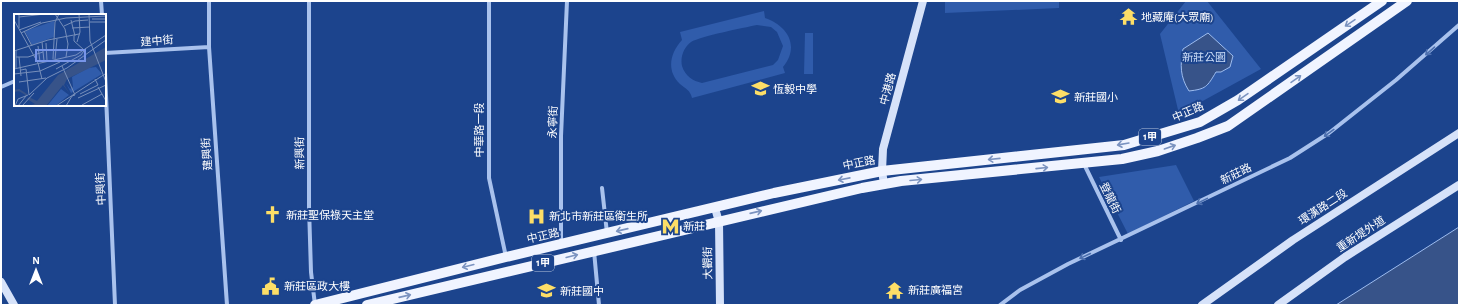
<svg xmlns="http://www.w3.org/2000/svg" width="1460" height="306" viewBox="0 0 1460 306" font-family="'Alegreya Sans','Noto Sans TC',sans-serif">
  <rect width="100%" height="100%" fill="#1c448d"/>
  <path fill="#305cab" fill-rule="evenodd" d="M945,1H1059V8L945,13Z
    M1186,1H1207L1261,69L1179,114L1160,34Z
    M764,11L765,18C788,26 800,46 783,67L785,73L692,98C690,90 686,89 680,84C666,71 670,53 682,40L680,32ZM757,25L771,27L777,32L783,46L778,60L773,65L702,83C693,81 685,76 682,66C680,57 684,47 691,42C701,36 743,28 757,25Z
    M805,33H813V74H804Z
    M1176,165L1194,201L1128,234L1099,177Z"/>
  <path fill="#375389" stroke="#9dbcef" d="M1208,33L1233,56L1230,67L1221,72H1216C1207,87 1206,89 1189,91C1180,77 1180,65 1183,49Z
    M1459,227V305H1336Z"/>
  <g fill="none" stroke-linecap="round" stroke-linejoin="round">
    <path stroke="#a9c2ed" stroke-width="4" d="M101,1L102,15
      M209,1V47L227,305
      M309,1V207L311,272L315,305
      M489,1V178L506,257
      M105,53L209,47
      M105,72L115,305
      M1,87L15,81
      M1084,164L1121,240
      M602,188L607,233
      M561,242V136L567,1
      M594,251L599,305
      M1000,305L1020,290L1068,264L1290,158L1329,133L1396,80L1459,25"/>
    <path stroke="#d6e2f9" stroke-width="8" d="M884,184L882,171L883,149L923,1
      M715,208L719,222L720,305
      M1,282L14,305
      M1202,305L1293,240L1459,133
      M1278,305L1345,257L1459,185"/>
    <path stroke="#f0f4ff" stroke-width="10" d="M315,305L506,257L774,193L882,171L1124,145L1200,122L1238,100L1382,1
      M367,305L862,188L901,181L1122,159L1158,151L1197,138L1228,126L1407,1"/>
  </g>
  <defs><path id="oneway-shaft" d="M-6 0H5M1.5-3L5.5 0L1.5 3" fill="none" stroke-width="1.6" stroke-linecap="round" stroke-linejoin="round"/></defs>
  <g stroke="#7b93c0">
    <use href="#oneway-shaft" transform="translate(1350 23) rotate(146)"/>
    <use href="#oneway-shaft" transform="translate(1296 79) rotate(-35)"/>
    <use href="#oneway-shaft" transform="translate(1243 97) rotate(145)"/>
    <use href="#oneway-shaft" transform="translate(1123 144) rotate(170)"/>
    <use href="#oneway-shaft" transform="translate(1170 147) rotate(-19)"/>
    <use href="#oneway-shaft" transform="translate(994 159) rotate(174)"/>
    <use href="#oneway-shaft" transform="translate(1042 168) rotate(-6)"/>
    <use href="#oneway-shaft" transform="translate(844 179) rotate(169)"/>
    <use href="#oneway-shaft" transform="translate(916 180) rotate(-5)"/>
    <use href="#oneway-shaft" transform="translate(756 212) rotate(-13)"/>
    <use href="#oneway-shaft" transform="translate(622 230) rotate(167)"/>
    <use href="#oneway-shaft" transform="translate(572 256) rotate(-14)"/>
    <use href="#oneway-shaft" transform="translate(468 266) rotate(166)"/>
    <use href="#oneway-shaft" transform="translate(405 296) rotate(-13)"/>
  </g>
  <g stroke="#4d70af">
    <use href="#oneway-shaft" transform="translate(1430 51) rotate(139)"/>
    <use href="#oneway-shaft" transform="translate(1329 133) rotate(144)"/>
    <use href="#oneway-shaft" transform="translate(1202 201) rotate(154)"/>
    <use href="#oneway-shaft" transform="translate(1085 256) rotate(155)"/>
  </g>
  <defs>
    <symbol id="temple-bare" viewBox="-9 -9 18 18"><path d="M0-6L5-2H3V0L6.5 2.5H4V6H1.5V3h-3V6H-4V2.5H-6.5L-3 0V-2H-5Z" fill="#fdde67" stroke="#1c448d" stroke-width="2.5" paint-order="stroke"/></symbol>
    <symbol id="school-bare" viewBox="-9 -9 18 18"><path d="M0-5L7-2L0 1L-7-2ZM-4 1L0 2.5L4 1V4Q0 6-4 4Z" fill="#fdde67" stroke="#1c448d" stroke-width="2.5" paint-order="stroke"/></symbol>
    <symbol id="church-bare" viewBox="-9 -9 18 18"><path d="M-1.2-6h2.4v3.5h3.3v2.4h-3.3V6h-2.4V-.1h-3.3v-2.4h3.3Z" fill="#fdde67" stroke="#1c448d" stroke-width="2.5" paint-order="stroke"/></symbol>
    <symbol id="hospital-bare" viewBox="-9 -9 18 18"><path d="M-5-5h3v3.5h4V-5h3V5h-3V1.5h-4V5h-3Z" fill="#fdde67" stroke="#1c448d" stroke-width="2.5" paint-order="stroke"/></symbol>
    <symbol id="metro-bare" viewBox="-9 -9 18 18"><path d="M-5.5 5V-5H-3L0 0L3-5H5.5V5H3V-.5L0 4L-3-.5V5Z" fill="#fdde67" stroke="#1c448d" stroke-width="2.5" paint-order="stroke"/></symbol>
    <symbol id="civic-bare" viewBox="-9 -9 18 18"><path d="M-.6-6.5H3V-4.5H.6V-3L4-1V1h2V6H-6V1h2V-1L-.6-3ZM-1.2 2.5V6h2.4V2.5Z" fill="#fdde67" stroke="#1c448d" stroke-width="2.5" paint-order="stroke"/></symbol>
  </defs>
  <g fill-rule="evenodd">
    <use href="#temple-bare" x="1116" y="4" width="25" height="25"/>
    <use href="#school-bare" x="748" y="76" width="25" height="25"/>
    <use href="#school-bare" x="1048" y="84" width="25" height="25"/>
    <use href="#church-bare" x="260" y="202" width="25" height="25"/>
    <use href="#hospital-bare" x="524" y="204" width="25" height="25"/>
    <use href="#metro-bare" x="658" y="214" width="25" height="25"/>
    <use href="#civic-bare" x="258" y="274" width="25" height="25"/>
    <use href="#temple-bare" x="882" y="278" width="25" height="25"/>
    <use href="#school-bare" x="534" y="278" width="25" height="25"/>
  </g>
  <g text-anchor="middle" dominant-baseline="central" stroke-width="4" stroke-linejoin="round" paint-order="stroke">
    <g fill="#1c448d" stroke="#bbc7dd" stroke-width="1">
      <rect x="1139" y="129" width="22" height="16" rx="3"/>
      <rect x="532" y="255" width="22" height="16" rx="3"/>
    </g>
    <g font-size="10" font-weight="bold" fill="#fff">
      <text x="1150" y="137">1甲</text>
      <text x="543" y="263">1甲</text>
    </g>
    <g font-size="11" fill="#fff" stroke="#1c448d" text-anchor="start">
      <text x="1141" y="17">地藏庵(大眾廟)</text>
      <text x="773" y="89">恆毅中學</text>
      <text x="1074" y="97">新莊國小</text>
      <text x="286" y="215">新莊聖保祿天主堂</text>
      <text x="549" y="216">新北市新莊區衛生所</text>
      <text x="683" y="226">新莊</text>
      <text x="284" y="286">新莊區政大樓</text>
      <text x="908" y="290">新莊廣福宮</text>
      <text x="560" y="291">新莊國中</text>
    </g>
    <g font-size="11" fill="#fff" stroke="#1c448d">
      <text transform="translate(157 41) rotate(-4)">建中街</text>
      <text transform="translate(888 89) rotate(-75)">中港路</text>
      <text transform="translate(1188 112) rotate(-23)">中正路</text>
      <text transform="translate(553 122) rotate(-88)">永寧街</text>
      <text transform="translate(479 130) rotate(-90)">中華路一段</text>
      <text transform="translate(300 153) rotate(-91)">新興街</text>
      <text transform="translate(207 154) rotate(-94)">建興街</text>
      <text transform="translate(859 163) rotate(-11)">中正路</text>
      <text transform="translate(1236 174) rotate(-26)">新莊路</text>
      <text transform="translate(101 189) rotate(-93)">中興街</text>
      <text transform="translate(1110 198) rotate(64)">登龍街</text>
      <text transform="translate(1323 207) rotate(-33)">環漢路二段</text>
      <text transform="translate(1361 234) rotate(-33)">重新堤外道</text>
      <text transform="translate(543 236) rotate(-13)">中正路</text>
      <text transform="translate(708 263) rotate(-91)">大觀街</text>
    </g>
    <g font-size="11" fill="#cfdff9" stroke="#1c448d">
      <text x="1204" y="57">新莊公園</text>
    </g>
  </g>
  <g transform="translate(14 14)">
    <rect width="92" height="92" fill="#1c448d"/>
    <path d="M40,7V23L18,31L11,17ZM82,53L88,60L57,79L52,69L56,75L59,73L58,63L74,54ZM47,75L55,81L41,92H33Z" fill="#305cab"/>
    <path d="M92,33V46L53,65L50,71L56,80L49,71L32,92H18L17,91L21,90L13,85L15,83L23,87L44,61Z" fill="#375389"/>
    <path fill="none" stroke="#375389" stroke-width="2" d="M0,77L5,76L13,81"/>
    <path fill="none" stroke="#778fbb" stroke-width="1" d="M41,0L51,15L54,30L52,43M75,0L76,27L92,68M5,3L31,0M78,5H92M0,6L24,49M57,6L61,22M76,8H92M50,12L61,7L74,6M5,14V0M58,14L76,13M5,16L27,8M10,17L18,32M7,19L28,9L52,4L92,2M60,22V27L70,36M28,28L30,47M63,28L66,18L65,0M32,29L33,47M24,32L26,48M2,36V54M0,37L34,26L65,20M2,43H14L29,38M5,43L7,62M39,45L41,8L45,0M41,45L43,25M24,49L28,65M48,52L61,81L58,82L52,92M0,55L62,41L92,21M42,55L67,41L72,34M7,56L12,55L15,81L33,64L53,54L92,26M0,60L26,57L46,48M5,68L32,64M84,73L92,87M66,80L84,71L81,65M64,84L92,71M68,91L88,80M1,92L4,85L14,81M4,92L12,82M8,92L20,79M42,92L91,60"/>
    <path fill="#7795e8" fill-opacity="0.15" stroke="#7795e8" stroke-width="2" d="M22,36H71V47H22Z"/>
    <rect width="92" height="92" fill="none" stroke="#fff" stroke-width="2"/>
  </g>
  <rect width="1460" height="306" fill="none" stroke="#ffffff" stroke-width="4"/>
  <g transform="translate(36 270)" stroke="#1c448d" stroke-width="3" paint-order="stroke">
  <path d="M0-3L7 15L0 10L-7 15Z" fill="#ffffff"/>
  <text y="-6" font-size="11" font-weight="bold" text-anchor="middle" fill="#ffffff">N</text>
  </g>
</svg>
